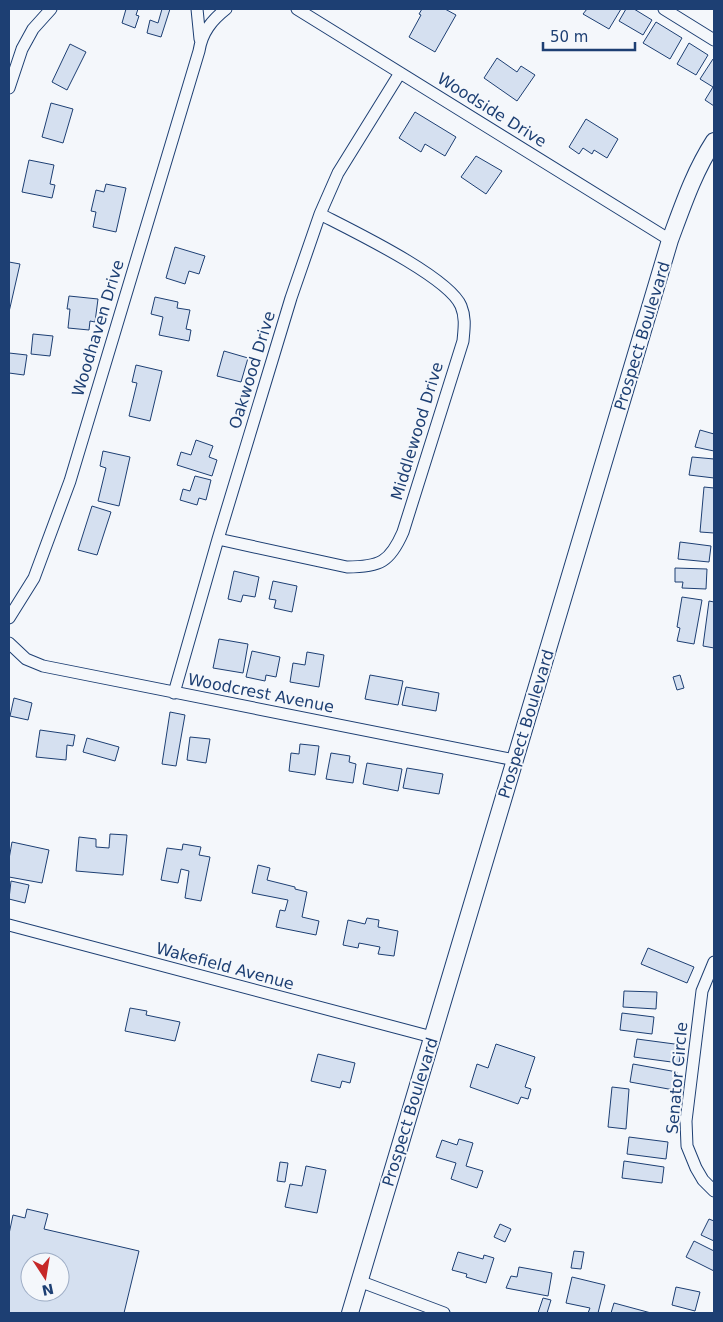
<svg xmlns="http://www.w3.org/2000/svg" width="723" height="1322" viewBox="0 0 723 1322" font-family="'DejaVu Sans',sans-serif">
  <rect width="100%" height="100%" fill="#f4f7fb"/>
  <path fill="#d5e0f0" stroke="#1d3f73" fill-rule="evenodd" d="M126,9H138L136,15L139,16L135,28L122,23Z
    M162,9H170L161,37L147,33L150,20L158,23Z
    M422,9H445L456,15L435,52L409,37L421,15L419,14Z
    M587,9H621L609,29L583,14Z
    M626,9H634L652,20L643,35L619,21Z
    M656,22L682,38L670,59L643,43Z
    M689,43L708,55L696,75L677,64Z
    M70,44L86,52L67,90L52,82Z
    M497,58L517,72L521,66L535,75L517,101L484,78Z
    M713,59H714V106L705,100L713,87L700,79Z
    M51,103L73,109L63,143L42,137Z
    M415,112L456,137L445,156L425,144L421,152L399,138Z
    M586,119L618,139L607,158L594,150L592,154L583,148L579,154L569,147Z
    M476,156L502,171L486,194L461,177Z
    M29,160L54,165L50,184L55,185L52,198L22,192Z
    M106,184L126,188L116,232L93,227L96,212L91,211L96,190L104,192Z
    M175,247L205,256L199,274L189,271L185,284L166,278Z
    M9,262L20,264L9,312Z
    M69,296L98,299L95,322L90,321L89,330L68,328L70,309H67Z
    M155,297L178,302L177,308L190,310L186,329L191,330L189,341L159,335L163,317L151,314Z
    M33,334L53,336L50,356L31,354Z
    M224,351L248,358L241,382L217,376Z
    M9,353L27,355L24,375L9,373Z
    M136,365L162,371L150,421L129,416L137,383L132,382Z
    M700,430L714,434V451L695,447Z
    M196,440L213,446L209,457L217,460L212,476L177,465L181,452L191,455Z
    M103,451L130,457L119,506L98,501L106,468L100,466Z
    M692,457L714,459V478L689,475Z
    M195,476L211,480L206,500L199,498L197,505L180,500L183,489L190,491Z
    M704,487L714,488V533L700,532Z
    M92,506L111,512L97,555L78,550Z
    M680,542L711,546L709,562L678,559Z
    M675,568L707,569L706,589L682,588L683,582H675Z
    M234,571L259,577L255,597L243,595L241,602L228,599Z
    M273,581L297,586L292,612L274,608L276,600L269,599Z
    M682,597L702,600L694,644L677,641L680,628L677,627Z
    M709,601L714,602V648L703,646Z
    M219,639L248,644L243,673L213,668Z
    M252,651L280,657L276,677L266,675L265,681L246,677Z
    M307,652L324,655L319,687L290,682L293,663L305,665Z
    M370,675L403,681L398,705L365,699Z
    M680,675L684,688L677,690L673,677Z
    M406,687L439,693L436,711L402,705Z
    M14,698L32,703L28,720L10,716Z
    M170,712L185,715L176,766L162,764Z
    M40,730L75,735L73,746L67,745L66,760L36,757Z
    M190,737L210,739L206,763L187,760Z
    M87,738L119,747L115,761L83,752Z
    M300,744L319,746L315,775L289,771L291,753L299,754Z
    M331,753L350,756L349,762L356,764L353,783L326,779Z
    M367,763L402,769L398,791L363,784Z
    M407,768L443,774L439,794L403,788Z
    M110,834L127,835L123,875L76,871L79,837L96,839V847L109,848Z
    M12,842L49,850L42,883L9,877V859Z
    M183,844L201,847L199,855L210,857L201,901L185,898L189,871L181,869L178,883L161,880L167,848L182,850Z
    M258,865L270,868L267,880L295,887V889L307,892L302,917L319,921L316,935L276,927L280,910L285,911L288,900L252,893Z
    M11,881L29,885L25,903L9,899Z
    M367,918L379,920L378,927L398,931L394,956L378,954L380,947L359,943L358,948L343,945L348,920L365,924Z
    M648,948L694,967L687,983L641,964Z
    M624,991L657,992L656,1009L623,1007Z
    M130,1008L147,1011L146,1015L180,1022L175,1041L125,1031Z
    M622,1013L654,1017L652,1034L620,1030Z
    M637,1039L682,1045L679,1063L634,1057Z
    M496,1044L535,1057L525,1087L531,1089L528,1099L521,1097L518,1104L470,1087L477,1064L488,1068Z
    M318,1054L355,1063L350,1083L342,1081L340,1088L311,1081Z
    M633,1064L677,1072L674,1090L630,1082Z
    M612,1087L629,1089L626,1129L608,1127Z
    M629,1137L668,1142L666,1159L627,1154Z
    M459,1139L473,1143L466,1166L483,1171L477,1188L451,1179L456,1163L436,1157L442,1140L457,1145Z
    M624,1161L664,1167L662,1183L622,1178Z
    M280,1162L288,1163L285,1182L277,1181Z
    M306,1166L326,1170L317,1213L285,1207L290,1184L302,1186Z
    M27,1209L48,1214L44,1229L139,1251L124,1313H9V1234L13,1215L25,1218ZM30,1262H60V1292H30Z
    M709,1219L714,1221V1241L701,1235Z
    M500,1224L511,1229L505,1242L494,1237Z
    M694,1241L714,1251V1271L686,1257Z
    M574,1251L584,1252L581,1269L571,1268Z
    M458,1252L483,1259L484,1255L494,1258L486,1283L466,1277L467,1274L452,1270Z
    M519,1267L552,1273L548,1296L506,1288L511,1276L517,1277Z
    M572,1277L605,1285L598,1313H588L590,1308L566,1303Z
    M676,1287L700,1292L695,1311L672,1305Z
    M543,1298L551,1300L547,1313H538Z
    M614,1303L651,1313H611Z"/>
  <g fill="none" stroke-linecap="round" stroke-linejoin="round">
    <defs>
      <path id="street" d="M197,9L200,39
        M297,9L670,240
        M664,9L714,40
        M9,88L22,49L33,29L51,9
        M218,539L347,567C380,567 390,562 403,532L463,341C464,329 466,318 461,306C449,277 351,230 320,214
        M9,618L34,578L70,481L199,51C202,32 212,20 226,9
        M9,643L26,659L43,666L515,760
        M174,693L218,539L291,298L320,214L338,173L400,73
        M9,925L432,1037
        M714,962L702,991L686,1121L687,1146L696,1168L703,1180L714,1191
        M359,1281L444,1313"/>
      <path id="secondary" d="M350,1313L670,240C683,205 694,172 714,141"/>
    </defs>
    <use href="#street" stroke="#1d3f73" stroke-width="13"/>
    <use href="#secondary" stroke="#1d3f73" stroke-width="18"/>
    <use href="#street" stroke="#f4f7fb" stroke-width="11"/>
    <use href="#secondary" stroke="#f4f7fb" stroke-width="16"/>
  </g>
  <g text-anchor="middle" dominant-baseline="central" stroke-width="4" stroke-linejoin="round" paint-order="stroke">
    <g font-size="16" fill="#1d3f73" stroke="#f4f7fb">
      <text transform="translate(492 110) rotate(32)">Woodside Drive</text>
      <text transform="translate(98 328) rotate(-73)">Woodhaven Drive</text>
      <text transform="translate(642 336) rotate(-73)">Prospect Boulevard</text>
      <text transform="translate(252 370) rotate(-73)">Oakwood Drive</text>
      <text transform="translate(417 431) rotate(-73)">Middlewood Drive</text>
      <text transform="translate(261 693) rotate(11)">Woodcrest Avenue</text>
      <text transform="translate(526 724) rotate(-73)">Prospect Boulevard</text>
      <text transform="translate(225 966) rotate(15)">Wakefield Avenue</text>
      <text transform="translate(677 1078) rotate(-85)">Senator Circle</text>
      <text transform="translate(410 1112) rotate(-73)">Prospect Boulevard</text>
    </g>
  </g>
  <rect width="723" height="1322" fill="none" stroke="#1d3f73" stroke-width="20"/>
  <g transform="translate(45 1277) rotate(168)"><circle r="24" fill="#f4f7fb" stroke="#9eadc5"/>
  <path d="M0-4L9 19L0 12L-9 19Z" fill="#c62828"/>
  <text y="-8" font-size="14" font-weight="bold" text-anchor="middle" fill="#1d3f73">N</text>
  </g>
  <path d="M543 42v8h92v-8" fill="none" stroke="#1d3f73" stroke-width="2.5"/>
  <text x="550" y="42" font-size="15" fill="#1d3f73" stroke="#f4f7fb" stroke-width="4" paint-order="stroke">50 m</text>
</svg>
